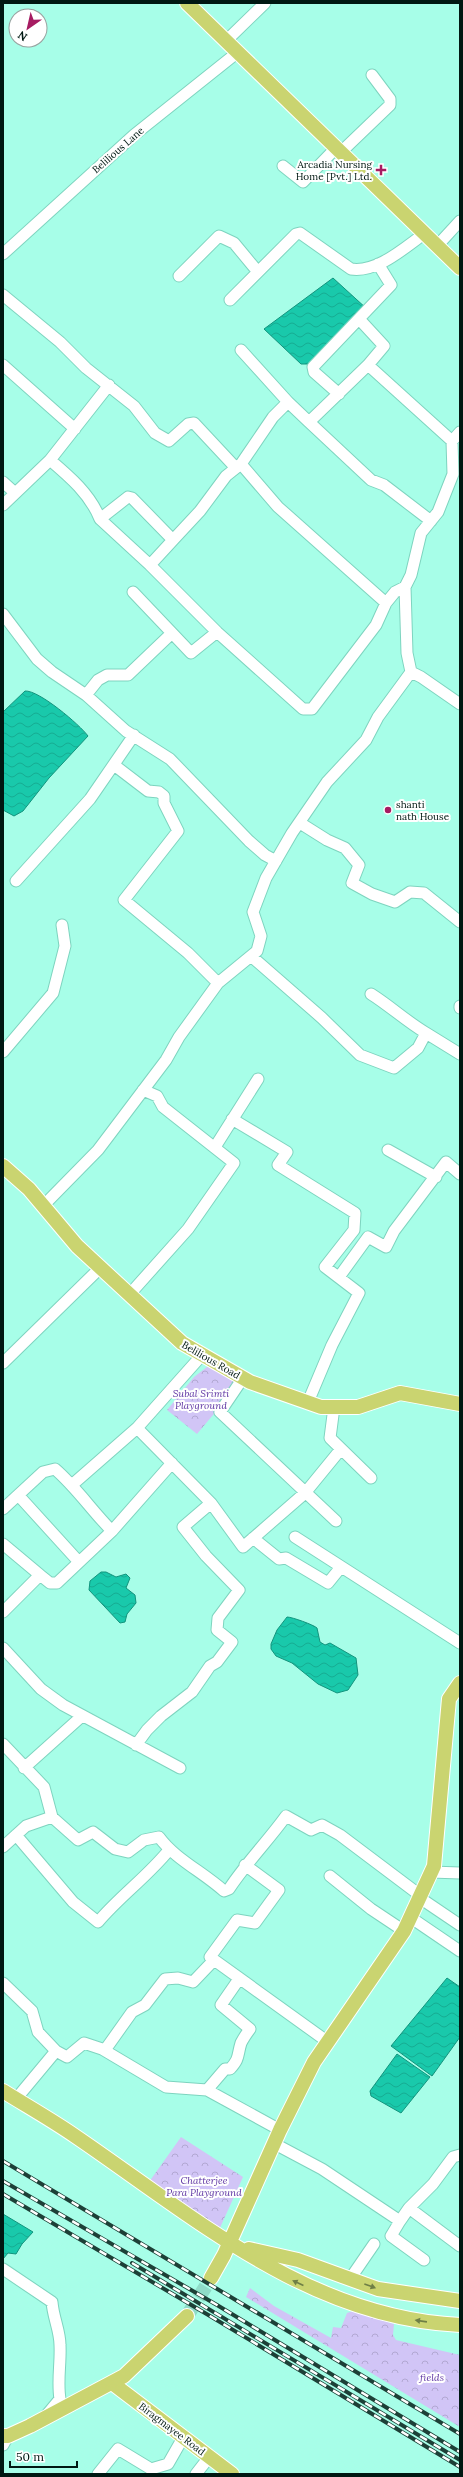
<svg xmlns="http://www.w3.org/2000/svg" width="463" height="2477" viewBox="0 0 463 2477" font-family="Lora,serif">
  <defs>
    <pattern id="park-crowns" width="20" height="18" patternUnits="userSpaceOnUse"><rect width="20" height="18" fill="#d1c5f6"/><path d="M2 6a3 3 0 1 1 6 0M12 15a3 3 0 1 1 6 0" fill="none" stroke="#b2a8d2"/></pattern>
    <pattern id="water-waves" width="16" height="10" patternUnits="userSpaceOnUse"><rect width="16" height="10" fill="#19c9ab"/><path d="M0 5q4-4 8 0t8 0" fill="none" stroke="#15ac92"/></pattern>
  </defs>
  <rect width="100%" height="100%" fill="#a7fee8"/>
  <path fill="url(#park-crowns)" d="M212,1363L240,1383L197,1434L167,1410L194,1377Z
    M181,2137L243,2177L219,2230L149,2182Z
    M250,2288L274,2306L331,2338L333,2327L341,2328L347,2313L353,2311L394,2324L393,2335L396,2340L460,2355V2427L246,2297Z"/>
  <path fill="url(#water-waves)" stroke="#12947d" d="M333,278L367,309L312,364H301L264,329Z
    M25,691C39,690 80,725 88,736L49,778L23,811L14,816L3,810V712Z
    M101,1572H106L116,1577L126,1574L130,1578L126,1588L135,1595L136,1603L127,1614L125,1622L120,1623L89,1590L90,1581Z
    M287,1617C292,1617 314,1625 317,1628L320,1642L325,1645L330,1643L356,1658L358,1675L348,1690L337,1693L318,1684L292,1663L276,1656L271,1649V1644L277,1630Z
    M447,1978L460,1987V2037L432,2076L391,2046Z
    M397,2054L430,2077L401,2113L371,2096L370,2091Z
    M3,2214L33,2232L22,2244L16,2254L8,2253L3,2259Z"/>
  <g fill="none" stroke-linecap="round" stroke-linejoin="round">
    <path stroke="#8edcc8" stroke-width="14" stroke-dasharray="14 7" stroke-linecap="butt" d="M187,2316L211,2278"/>
    <defs>
      <path id="minor" d="M227,40L265,3
        M340,153L390,105V99L372,75
        M283,166L303,182L335,149
        M437,246L460,221
        M3,254L134,135L238,52
        M179,276L219,236L234,243L258,272
        M3,295L60,342L86,368L134,406L155,433L169,441L188,424L194,423L236,468
        M230,300L296,234L300,233L351,269C377,273 404,248 424,234
        M360,320L384,346L368,365
        M241,350L288,402
        M3,365L75,429
        M339,394L314,372L313,367L391,285L378,264
        M309,422L371,480L384,485L431,521
        M452,441L460,432
        M50,460C70,477 90,494 100,519L128,497L132,498L173,540L150,565L217,632
        M3,482L14,492
        M3,505L50,460L109,385
        M100,519L150,565
        M173,540L200,511L226,476L241,464L278,507L386,603
        M133,592L172,633
        M3,614L37,659L52,672L86,695L126,731L170,759L249,841L265,855L276,861
        M411,672L421,677L460,704
        M86,695L98,680L107,675H128L172,633L191,653L217,632L303,709H312L376,625L386,603L395,592L405,587
        M114,765L148,791L159,792L164,796V803L178,831L124,900L188,953L218,983
        M300,823L327,840L345,848L359,865L352,883L372,894L395,902L410,892L424,893L460,922
        M16,881L90,799L134,735
        M251,956L322,1018L360,1055L394,1068L418,1048L426,1033L460,1054
        M371,994C390,1006 406,1021 426,1033
        M460,1006V1008
        M3,1052L53,993L65,946L62,925
        M232,1119L287,1152L278,1165L355,1213L354,1230L325,1267L359,1293L332,1345L308,1402
        M215,1147L258,1079
        M388,1150L436,1177
        M43,1206L98,1150L166,1060L179,1037L218,983L257,951L261,936L253,912L266,878L292,833L327,782L366,740L378,717L411,672L407,653L405,587L411,575L421,533L438,512L453,474L452,441L368,365L309,422L288,402L273,417L241,464
        M339,1277L368,1237L386,1247L394,1231L446,1162L460,1174
        M129,1295L188,1229L234,1163L163,1107L157,1096L143,1090
        M3,1363L100,1268
        M243,1378L220,1412L336,1521
        M334,1407L330,1438L371,1478
        M73,1484L137,1428
        M19,1496L79,1562
        M211,1503L243,1547L305,1493L341,1449
        M3,1509L43,1472L55,1469C77,1488 92,1511 112,1531L172,1463
        M295,1537L460,1643
        M253,1538L279,1559L286,1558L328,1583L341,1567
        M3,1544L40,1575L3,1612
        M40,1575L50,1583H57L112,1531
        M3,1648L41,1689L63,1705L180,1768
        M3,1744L44,1787L52,1817L78,1840L93,1832L115,1849L128,1852L144,1840L159,1837C175,1859 203,1872 224,1891L229,1889C246,1863 268,1841 286,1816L311,1830L322,1825L340,1835L417,1893L418,1902
        M136,1745L147,1730L161,1716L192,1692L210,1666L217,1662L232,1642L217,1630L218,1618L239,1590L206,1556L183,1527L211,1503L137,1428L202,1355
        M24,1768L82,1716
        M16,1835L73,1902L98,1922C120,1896 147,1877 169,1850
        M3,1847L26,1826L52,1817
        M245,1865L279,1890L255,1923L237,1920L210,1957L328,2042
        M431,1872L460,1873
        M330,1876L371,1909L404,1931
        M420,1898L460,1925
        M410,1917L460,1951
        M3,1983L32,2011L38,2032L56,2051L67,2057L84,2043L102,2049L166,2087L207,2090L280,2130
        M105,2050L132,2012L145,2005L165,1979L178,1978L193,1982L214,1960
        M207,2090L225,2069H230C240,2058 237,2056 241,2043C243,2039 247,2033 250,2029L221,2005L239,1979
        M16,2099L56,2051
        M275,2144L322,2169L400,2221L391,2236L424,2260
        M409,2208L433,2184L453,2157L460,2155
        M400,2221L409,2208L460,2246
        M3,2269L52,2302C53,2317 60,2331 60,2345C61,2363 57,2381 60,2399L45,2417
        M350,2279L374,2244
        M3,2445L8,2436
        M98,2474L118,2449L151,2469L168,2464L184,2436
        M196,2474L210,2456"/>
      <path id="major" d="M187,3L460,268
        M3,1166L29,1189L77,1246L182,1343L250,1382L321,1407H358L400,1393L460,1404
        M3,2091C27,2106 52,2120 75,2136C194,2217 309,2318 460,2325
        M249,2249L298,2260L378,2289L460,2301
        M211,2278L224,2255L280,2130L314,2062L404,1931L434,1866L449,1699L460,1683
        M112,2383L232,2474
        M3,2436H8L30,2426L124,2376L187,2316"/>
    </defs>
    <use href="#minor" stroke="#7ed4bf" stroke-width="13"/>
    <use href="#major" stroke="#fff" stroke-width="16"/>
    <use href="#minor" stroke="#fff" stroke-width="11"/>
    <use href="#major" stroke="#cad470" stroke-width="14"/>
    <defs>
      <path id="rail" d="M3,2161L460,2434
        M3,2181L217,2305L460,2452
        M3,2194L210,2316L460,2467
        M132,2263L460,2460"/>
    </defs>
    <use href="#rail" stroke="#1d4037" stroke-width="4"/>
    <use href="#rail" stroke="#fff" stroke-width="2.5" stroke-dasharray="8" stroke-linecap="butt"/>
  </g>
  <defs><path id="oneway-solid" d="M-6-.8H1V-3.2L6.5 0L1 3.2V.8H-6Z"/></defs>
  <g fill="#6f7f46">
    <use href="#oneway-solid" transform="translate(298 2283) rotate(-155)"/>
    <use href="#oneway-solid" transform="translate(370 2286) rotate(20)"/>
    <use href="#oneway-solid" transform="translate(421 2321) rotate(-172)"/>
  </g>
  <g fill="#a61c62" stroke="#fff" stroke-width="1.5">
    <path d="M379 164h4v4h4v4h-4v4h-4v-4h-4v-4h4z"/>
    <circle cx="388" cy="810" r="4"/>
  </g>
  <g text-anchor="middle" dominant-baseline="central" stroke-width="4" stroke-linejoin="round" paint-order="stroke">
    <g font-size="10" fill="#001812" stroke="#fff">
      <text transform="translate(118 150) rotate(-41)">Belilious Lane</text>
      <text transform="translate(211 1360) rotate(30)">Belilious Road</text>
      <text transform="translate(172 2429) rotate(37)">Biragmayee Road</text>
    </g>
    <g font-size="10" fill="#001812" stroke="#fff" text-anchor="end">
      <text x="372" y="164">Arcadia Nursing<tspan x="372" dy="12">Home [Pvt.] Ltd.</tspan></text>
      <text x="396" y="804" text-anchor="start">shanti<tspan x="396" dy="12">nath House</tspan></text>
    </g>
    <g font-size="10" font-style="italic" fill="#6037a4" stroke="#fff">
      <text x="201" y="1393">Subal Srimti<tspan x="201" dy="12">Playground</tspan></text>
      <text x="204" y="2180">Chatterjee<tspan x="204" dy="12">Para Playground</tspan></text>
      <text x="432" y="2377">fields</text>
    </g>
  </g>
  <rect width="463" height="2477" fill="none" stroke="#001812" stroke-width="8"/>
  <g transform="translate(28 28) rotate(214)"><circle r="19" fill="#ffffff" stroke="#99a3a0"/>
  <path d="M0-3L7 15L0 10L-7 15Z" fill="#a61c62"/>
  <text y="-6" font-size="11" font-weight="bold" text-anchor="middle" fill="#001812">N</text>
  </g>
  <path d="M10 2461v6h67v-6" fill="none" stroke="#001812" stroke-width="2"/>
  <text x="16" y="2461" font-size="12" fill="#001812" stroke="#ffffff" stroke-width="3" paint-order="stroke">50 m</text>
</svg>
